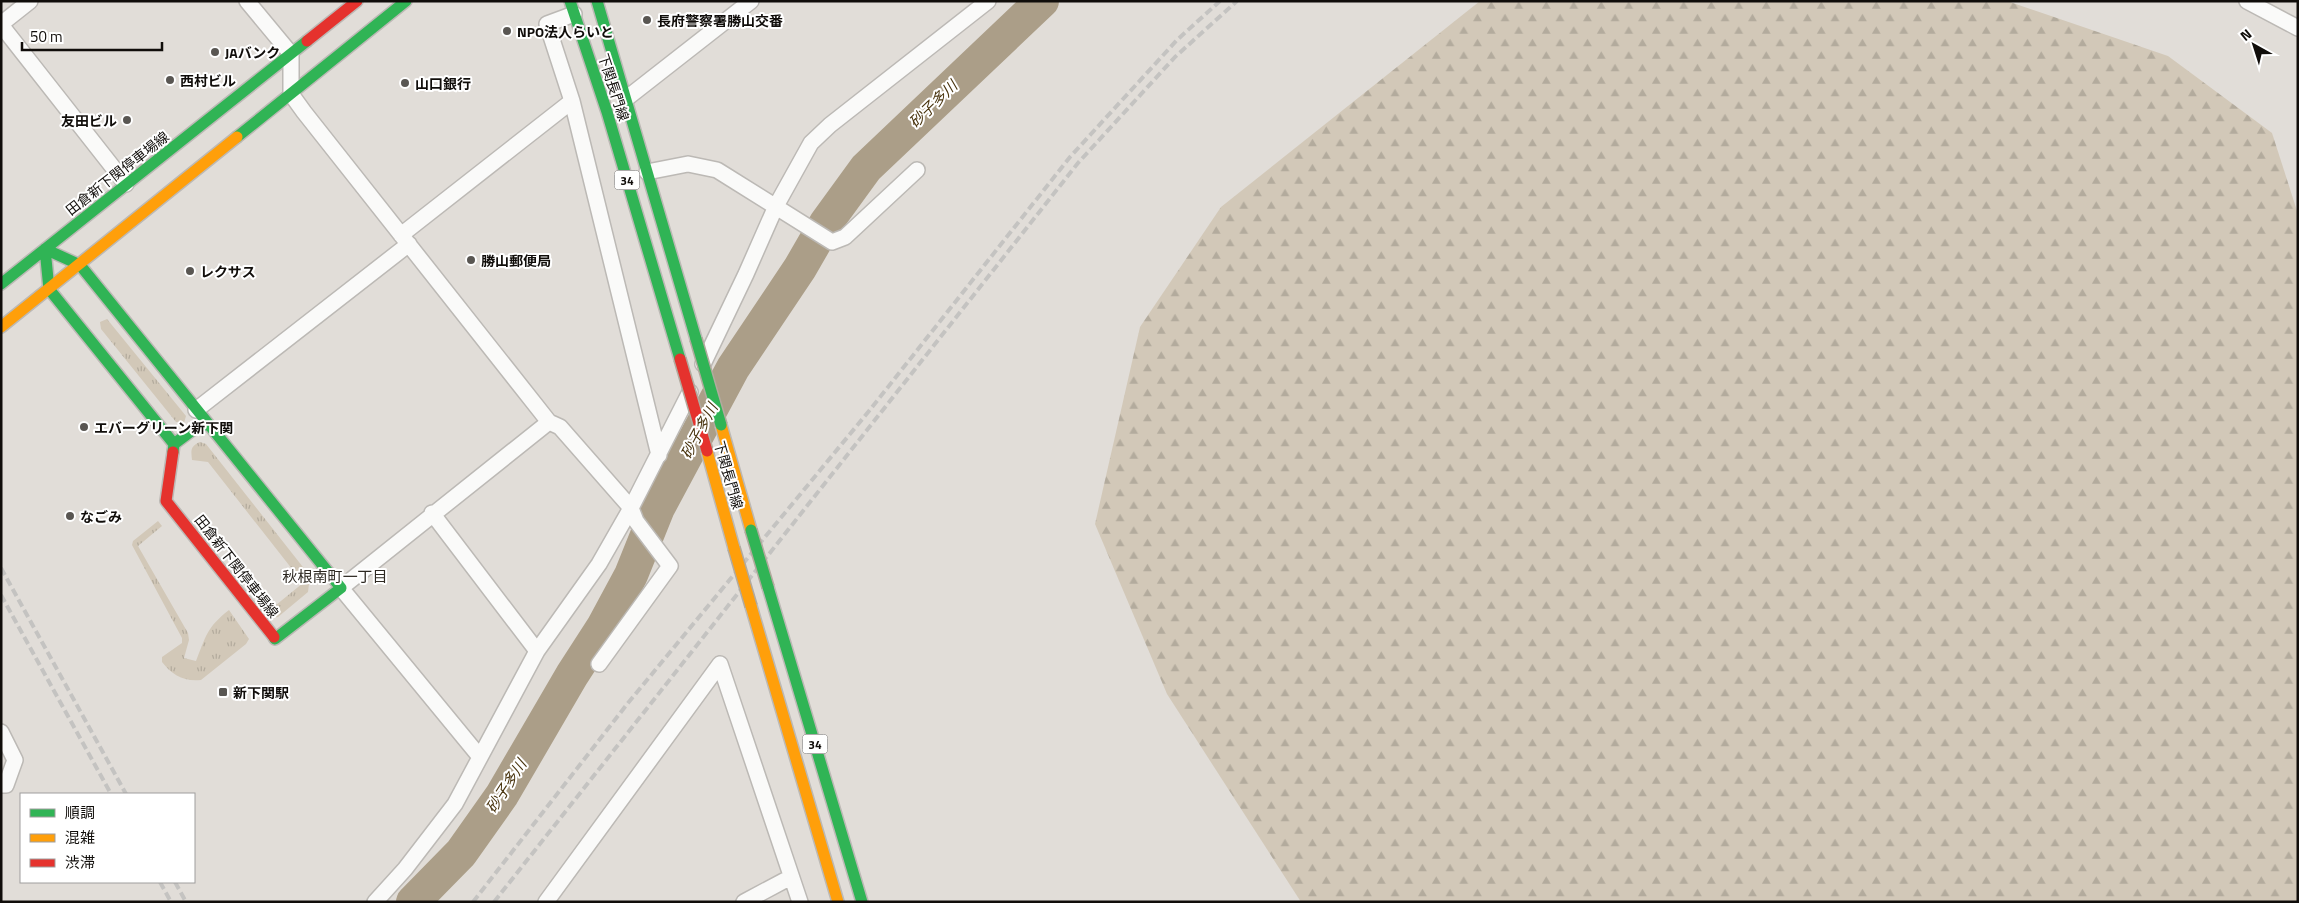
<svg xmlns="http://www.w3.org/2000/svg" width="2299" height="903" viewBox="0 0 2299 903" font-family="'Titillium Web','Noto Sans JP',sans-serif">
  <defs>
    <pattern id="grass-tufts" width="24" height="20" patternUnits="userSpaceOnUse" patternTransform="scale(1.25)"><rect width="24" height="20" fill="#d2c8b8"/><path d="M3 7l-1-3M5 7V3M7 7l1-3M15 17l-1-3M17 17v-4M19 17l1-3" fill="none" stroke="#b3ab9d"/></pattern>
    <pattern id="forest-firs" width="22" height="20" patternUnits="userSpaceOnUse" patternTransform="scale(1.25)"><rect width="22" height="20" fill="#d2c8b8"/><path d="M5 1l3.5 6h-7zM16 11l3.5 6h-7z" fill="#b3ab9d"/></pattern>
  </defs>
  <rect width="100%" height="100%" fill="#e1ddd8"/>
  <path fill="url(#grass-tufts)" d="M107,319L186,416L184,423L176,422L101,329L100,322Z
    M200,442L206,444L310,576L308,592L278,617L272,618L265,614L303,583L208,462L192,460C191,451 190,446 200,442Z
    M158,521L162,526L138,546L188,633L189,640L184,658L196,661C206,636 207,627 229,610L249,639L246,644L201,680C184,682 172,675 162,662V657L182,643V638L132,545L133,541Z"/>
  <path fill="url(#forest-firs)" d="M1480,1H2007L2168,56L2272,133L2298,214V902H1301L1167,694L1095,524L1140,327L1221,207Z"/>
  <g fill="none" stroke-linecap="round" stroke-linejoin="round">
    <path stroke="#ab9e88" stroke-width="34" d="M413,902L461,853L502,795L572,675L603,627L631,575L658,508L733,368L800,268L826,223L866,168L1042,1"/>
    <defs>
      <path id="street" d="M247,1L291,54V94L304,112L549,422L560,427L631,508L636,521L670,566L599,664
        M2247,1L2298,28
        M574,14L547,24L572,101L659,455
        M1,24L30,1
        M1,25L126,184
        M627,98L751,1
        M647,172L688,164L717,170L832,242L845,237L917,170
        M401,235L572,101
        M703,364L746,274L776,206L811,143L830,125L988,1
        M196,410L409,244
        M432,513L537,651
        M1,732L15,760L6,785H1
        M480,757L341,588L549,422
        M375,902L405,869L455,804L537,651L599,564L631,508L690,392
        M546,902L720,664L800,902
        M744,902L791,877"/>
      <path id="fast" d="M570,1L607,112L680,359
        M597,1L696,339
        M237,137L406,1
        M45,249L80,265L341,588L275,639L274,637
        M45,249L49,289L174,444L173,452
        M1,284L307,41
        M174,444L194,429L208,424
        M768,587L862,902"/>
      <path id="slow" d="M1,327L237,137
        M721,425L751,530
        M707,451L734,548
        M751,606L838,902"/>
      <path id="jam" d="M307,41L357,1
        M173,452L166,501L274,637"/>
    </defs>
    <use href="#street" stroke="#bcb9b5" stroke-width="18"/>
    <use href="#fast" stroke="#bcb9b5" stroke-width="14"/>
    <use href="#slow" stroke="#bcb9b5" stroke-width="14"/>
    <use href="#jam" stroke="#bcb9b5" stroke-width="14"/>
    <use href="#street" stroke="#fafaf9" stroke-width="15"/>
    <use href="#fast" stroke="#30b455" stroke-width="11"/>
    <use href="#slow" stroke="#ff9f0a" stroke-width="11"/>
    <use href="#jam" stroke="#e5322d" stroke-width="11"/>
    <path stroke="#c4c3c1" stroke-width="4" stroke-dasharray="8 4" stroke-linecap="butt" d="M1,568L126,794
      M1,595L111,794
      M160,882L171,902
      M175,882L186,902
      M473,902L628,703L869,411L1070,157L1177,40L1220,1
      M494,902L1078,163L1175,57L1237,1"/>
    <defs>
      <path id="fast-bridge" d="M696,339L721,425
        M751,530L768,587"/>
      <path id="slow-bridge" d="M734,548L751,606"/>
      <path id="jam-bridge" d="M680,359L707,451"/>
    </defs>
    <use href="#fast-bridge" stroke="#b2aa9e" stroke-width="14" stroke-linecap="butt"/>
    <use href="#slow-bridge" stroke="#b2aa9e" stroke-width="14" stroke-linecap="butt"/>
    <use href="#jam-bridge" stroke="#b2aa9e" stroke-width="14" stroke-linecap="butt"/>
    <use href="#fast-bridge" stroke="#30b455" stroke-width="11"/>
    <use href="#slow-bridge" stroke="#ff9f0a" stroke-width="11"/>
    <use href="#jam-bridge" stroke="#e5322d" stroke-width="11"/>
  </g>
  <g fill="#595652" stroke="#fff" stroke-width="2">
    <circle cx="647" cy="20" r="5"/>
    <circle cx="507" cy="31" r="5"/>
    <circle cx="215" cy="52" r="5"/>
    <circle cx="170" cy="80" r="5"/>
    <circle cx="405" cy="83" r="5"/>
    <circle cx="127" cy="120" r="5"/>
    <circle cx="471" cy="260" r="5"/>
    <circle cx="190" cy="271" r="5"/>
    <circle cx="84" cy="427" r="5"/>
    <circle cx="70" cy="516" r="5"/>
    <rect x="218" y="687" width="10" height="10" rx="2.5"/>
  </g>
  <g text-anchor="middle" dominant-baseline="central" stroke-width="4" stroke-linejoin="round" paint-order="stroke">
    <g fill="#fff" stroke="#585654" stroke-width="1">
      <rect x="614.5" y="170.5" width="25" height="19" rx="4"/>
      <rect x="802.5" y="734.5" width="25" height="19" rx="4"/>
    </g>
    <g font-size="12" font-weight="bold" fill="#100d0a">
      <text x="627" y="180">34</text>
      <text x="815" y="744">34</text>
    </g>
    <g font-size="14" font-weight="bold" fill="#100d0a" stroke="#fff" text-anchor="start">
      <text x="657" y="20">長府警察署勝山交番</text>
      <text x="517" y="31">NPO法人らいと</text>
      <text x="225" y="52">JAバンク</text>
      <text x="180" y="80">西村ビル</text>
      <text x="415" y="83">山口銀行</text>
      <text x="117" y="120" text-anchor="end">友田ビル</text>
      <text x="481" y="260">勝山郵便局</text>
      <text x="200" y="271">レクサス</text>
      <text x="94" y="427">エバーグリーン新下関</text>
      <text x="80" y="516">なごみ</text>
      <text x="233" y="692">新下関駅</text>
    </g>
    <g font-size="14" fill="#100d0a" stroke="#fff">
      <text transform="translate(614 87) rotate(72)">下関長門線</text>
      <text transform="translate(117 173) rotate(-38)">田倉新下関停車場線</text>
      <text transform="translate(729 475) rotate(74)">下関長門線</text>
      <text transform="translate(237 566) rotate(52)">田倉新下関停車場線</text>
    </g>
    <g font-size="15" font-style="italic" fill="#48330d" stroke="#fff">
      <text transform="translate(933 104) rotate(-44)">砂子多川</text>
      <text transform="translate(699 431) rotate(-62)">砂子多川</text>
      <text transform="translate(506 786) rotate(-57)">砂子多川</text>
    </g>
    <g font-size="15" fill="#2d2821" stroke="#fff">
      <text x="335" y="576">秋根南町一丁目</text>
    </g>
  </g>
  <rect width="2299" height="903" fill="none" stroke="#100d0a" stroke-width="5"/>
  <rect x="20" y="793" width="175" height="90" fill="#ffffff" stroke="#9f9e9d"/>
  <rect x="30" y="809" width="25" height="8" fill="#30b455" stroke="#9f9e9d"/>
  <text x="65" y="818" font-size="15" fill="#100d0a">順調</text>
  <rect x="30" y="834" width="25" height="8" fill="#ff9f0a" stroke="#9f9e9d"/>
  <text x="65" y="843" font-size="15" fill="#100d0a">混雑</text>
  <rect x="30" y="859" width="25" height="8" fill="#e5322d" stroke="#9f9e9d"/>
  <text x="65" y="868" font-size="15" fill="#100d0a">渋滞</text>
  <g transform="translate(2254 45) rotate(321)" stroke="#ffffff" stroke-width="4" paint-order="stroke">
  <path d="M0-4L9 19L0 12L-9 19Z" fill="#100d0a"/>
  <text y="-8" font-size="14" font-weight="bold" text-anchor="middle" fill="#100d0a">N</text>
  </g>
  <path d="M22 42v8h140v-8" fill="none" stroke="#100d0a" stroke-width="2.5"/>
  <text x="30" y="42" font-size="15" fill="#100d0a" stroke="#ffffff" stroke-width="4" paint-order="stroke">50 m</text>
</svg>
